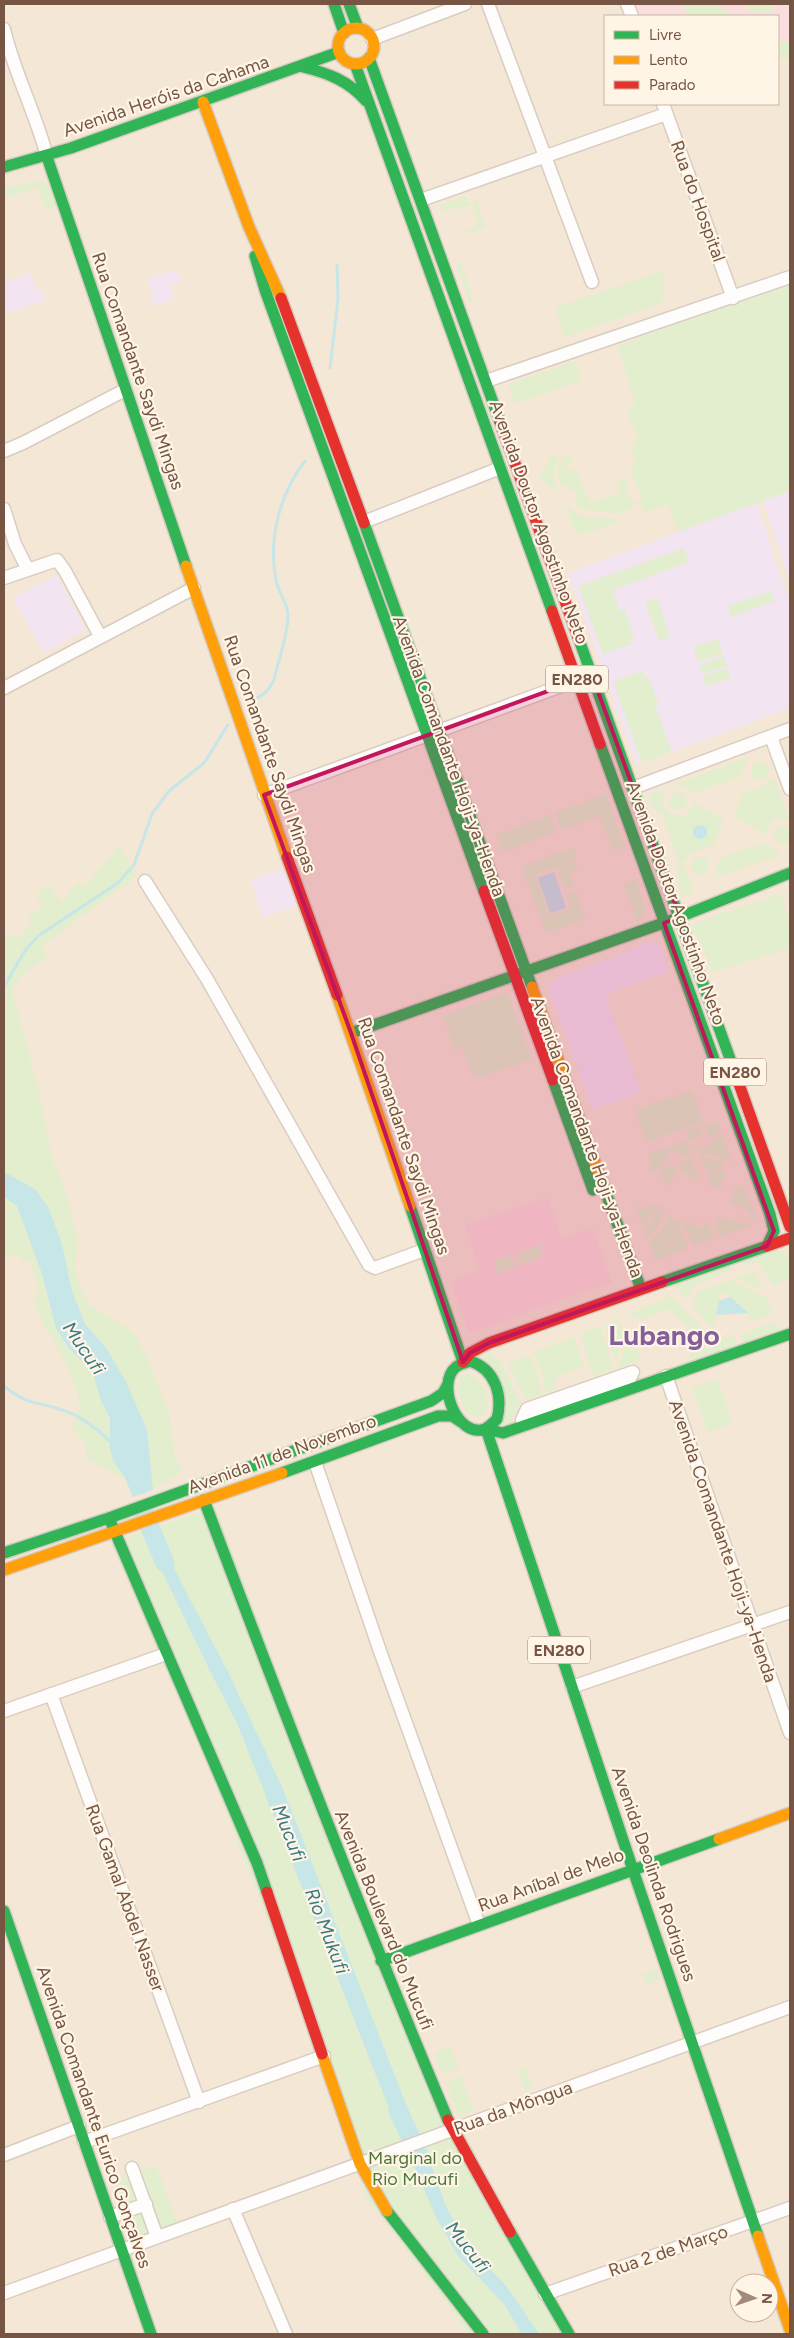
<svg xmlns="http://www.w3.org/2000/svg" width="794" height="2338" viewBox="0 0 794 2338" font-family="Figtree,sans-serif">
  <rect width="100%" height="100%" fill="#f7f0e5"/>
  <path fill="#f5e7d5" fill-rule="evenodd" d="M4,4H790V2334H4ZM605,16H778V104H605ZM739,2283H769V2313H739Z"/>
  <path fill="#f2e4f1" d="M177,270L181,282L169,286L174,299L154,306L150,293L157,291L156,289L151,290L147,278Z
    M31,274L35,290L42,288L45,301L4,313V282Z
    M790,491V583L763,501Z
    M757,503L790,603V708L637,765L568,573Z
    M57,575L86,630L43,653L13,598Z
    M284,870L297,906L262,917L251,878Z
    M653,941L659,943L670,971L605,995L641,1092L593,1110L549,991V984L553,980Z"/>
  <path fill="#fadedd" d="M636,4H790V58L778,60V16H641Z
    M548,1198L562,1238L592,1227L612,1282L469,1333L451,1282L480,1271L465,1225Z"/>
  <path fill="#e2eece" d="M683,4H721L724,11L734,14L731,16H688Z
    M745,4H778L769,13L749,12Z
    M790,41V58L778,60V43Z
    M42,181L50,187L57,206L46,210L38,187L4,199V188Z
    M466,196L469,204L477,201L486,228L466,234L465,231L478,226L473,205L442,211L440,205Z
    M460,260L474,301L469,302L456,262Z
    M663,271L665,278L662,303L565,337L555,308Z
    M790,284V491L678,532L669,504L645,512L638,502L644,497L632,475L634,473L631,469L636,463L631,449L637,437L627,411L629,406L636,404L617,346Z
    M576,361L582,381L515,404L509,384Z
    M552,455L560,460L552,472L558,495L540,477Z
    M569,456L574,461L566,464L569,471L577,469L589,503L621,492L618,481L627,476L628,485L624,489L628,491V497L636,503L622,514L581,509L577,507L576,493L559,482L557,473L562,457Z
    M566,505L581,517L618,519V522L582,534L574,531Z
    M684,548L689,562L613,590L620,611L625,610L634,637L630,638L632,644L603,654L578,586Z
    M771,591L775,601L731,617L727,606Z
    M657,598L670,637L659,641L645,602Z
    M718,639L723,654L698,662L693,647Z
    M724,656L727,666L702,674L699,665Z
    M727,668L731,678L706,687L703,676Z
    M642,671L644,677L648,676L659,705L655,706L672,752L642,763L613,681Z
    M748,757L740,777L694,793L676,784Z
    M751 771a9 9 0 1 1 18 0a9 9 0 1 1-18 0Z
    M774,777L789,820L775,819L771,822L766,835L734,816L742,793L766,785Z
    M666,788L662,801C668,818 689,822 693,802L724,819L715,844L689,855L681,864L685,867L694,892L682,897L675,877L680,865L663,814L654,810L649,800L650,794Z
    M669 801a9 9 0 1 1 18 0a9 9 0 1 1-18 0Z
    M606,794L625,847L612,851L600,816L561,830L555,813Z
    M551,815L557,832L502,852L496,835Z
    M774 835a9 9 0 1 1 18 0a9 9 0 1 1-18 0Z
    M763,843L782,854L713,879L720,858Z
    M119,847L137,876L42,946L47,956L18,979L20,983L12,990L39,1092L52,1158L65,1190L71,1212L77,1239L76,1273L81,1291L90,1305L133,1332L145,1354L169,1412L175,1458L184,1470L153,1490L147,1430L126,1382L107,1349L85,1324L72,1291L62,1244L48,1207L4,1172V941L11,934L18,940L32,921L29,916L42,906L36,895L48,884L62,902L78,882L83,888Z
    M573,848L576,857L573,858L578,870L570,873L575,886L565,889L557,867L535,874L549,916L571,908L566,895L576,891L585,919L546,933L522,866Z
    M691 866a9 9 0 1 1 18 0a9 9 0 1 1-18 0Z
    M636,879L646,911L637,923L624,884Z
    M782,894L790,928V948L712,973L698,935L692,934L690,931L696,922Z
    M503,993L507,994L509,997L531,1059L475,1079L462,1047L454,1050L443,1016Z
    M692,1090L703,1122L646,1142L635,1110Z
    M717,1121L721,1130L711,1138L707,1135L704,1125Z
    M701,1126L703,1134L691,1140L692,1145L701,1147L693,1154L686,1131Z
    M722,1133L731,1161L699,1153Z
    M686,1141L691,1155L682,1157L678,1153L674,1152L672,1145Z
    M669,1146C673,1161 662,1166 650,1173L649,1153Z
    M701,1157L722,1162V1167L707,1173Z
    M692,1158L699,1181L680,1171L679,1167L682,1160Z
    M669,1165L676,1168L677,1171L667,1187L659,1170Z
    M723,1169L727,1179L723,1181L720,1190L711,1186L707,1175Z
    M740,1185L744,1186L756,1219L751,1218L750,1212L731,1203V1194Z
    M4,1197L17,1206L42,1274L50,1309L81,1362L93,1373L101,1401L110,1418V1448L113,1460L125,1478C111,1473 101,1465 87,1460L86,1445L72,1427C74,1421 79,1414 79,1409C81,1373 42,1333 33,1298L40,1297L30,1260L21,1261L20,1254L4,1259Z
    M658,1204L663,1208L653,1212L643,1227L636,1207H650Z
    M662,1211L666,1213L654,1233L647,1238L644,1230C652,1225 651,1214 662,1211Z
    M669,1216L681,1221L680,1228L688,1248L656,1260L649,1241L658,1235Z
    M723,1217L743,1224L749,1222L752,1225L721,1237L715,1227L716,1222Z
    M685,1221L701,1229L705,1221L709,1223L714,1239L693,1246L684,1228Z
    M543,1244L540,1259L520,1266L516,1254Z
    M776,1250L790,1256V1279L774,1285L757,1262L744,1266L741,1261Z
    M512,1255L516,1267L497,1273L493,1261Z
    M732,1265L734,1269L696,1285L687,1299L674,1284Z
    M754,1272L759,1278L762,1290L735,1278Z
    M730,1280L766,1297L772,1314L751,1322L748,1313L721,1290L714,1325L709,1326L692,1305L697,1291Z
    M672,1296L709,1335L699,1338L668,1309L640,1320L628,1314Z
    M619,1319L626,1337L615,1360L604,1327L609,1323Z
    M774,1322L776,1327L780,1326L781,1329L742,1343L739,1335Z
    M600,1327L612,1365L610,1370L594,1376L580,1333Z
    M735,1336L737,1345L687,1362L692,1351Z
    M574,1337L584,1367C570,1372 554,1373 553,1390L546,1392L540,1368L533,1352Z
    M629,1339L642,1359L618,1368L617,1365Z
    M486,1351L501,1362L521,1403L511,1424L504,1426L483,1358Z
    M530,1355L537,1372L542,1395L526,1400L508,1364Z
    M468,1374C483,1378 488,1396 487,1410L481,1417C463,1419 457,1394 459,1380L462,1375Z
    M718,1379L733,1424L708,1432L692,1388Z
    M216,1507L317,1776L445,2102L576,2334H469L366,2197L304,2015L209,1770L111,1543Z
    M657,1969L660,1979L646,1985L642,1975Z
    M450,2046L459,2068L442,2074L434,2053Z
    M525,2066L533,2088L525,2091L517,2069Z
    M461,2076L474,2110L459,2116L446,2083Z
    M156,2165L177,2222L157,2229L137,2171Z
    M131,2173L141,2202L124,2209L113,2179Z
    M143,2209L151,2231L134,2238L126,2215Z"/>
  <path fill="#c6e6e8" d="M693 832a7 7 0 1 1 14 0a7 7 0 1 1-14 0Z
    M554,872L566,908L550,913L538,878Z
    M4,1172L35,1189L48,1207L62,1244L72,1291L85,1324L107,1349L126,1382L147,1430L153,1490L133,1497L125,1478L113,1460L110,1448V1418L101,1401L93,1373L68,1347L56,1328L42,1274L17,1206L4,1197Z
    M730,1297L748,1313L716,1315L719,1301Z
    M158,1538L228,1672L283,1789L416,2130L400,2136L237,1723L211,1673L148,1542Z
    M425,2148L446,2207L470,2248L507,2287L539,2334H522L504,2304L458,2256L437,2219L409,2154Z"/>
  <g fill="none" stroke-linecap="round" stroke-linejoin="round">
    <path stroke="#c6e6e8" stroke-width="3" d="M330,368L338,299L337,265
      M249,701C262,697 268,692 274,680C278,661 288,635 288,616C288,604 280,595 277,584C267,542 279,495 305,461
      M4,987L24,952L38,936L118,883L134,865L152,814L169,791L204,763L228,725
      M4,1386C27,1406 39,1401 65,1411C82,1417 100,1431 113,1444"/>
    <path stroke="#c6e6e8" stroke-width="19" d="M144,1513L165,1563
      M398,2110L422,2162"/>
    <defs>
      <path id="street" d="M488,4L592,282
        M627,4L632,16
        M4,29C14,73 36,113 47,157
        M372,39L465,4
        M663,104L733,298
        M421,200L666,114
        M486,381L790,277
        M4,451L23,443L125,390
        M4,509L15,544L28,570
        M364,522L500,468
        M4,578L57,560L65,571L100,636
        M4,688L194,588
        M771,737L790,789
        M633,788L790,729
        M264,795L583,678
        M145,881L207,979L369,1265L375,1268L424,1250
        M633,1372L628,1382L522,1420L527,1409Z
        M666,1376L790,1733
        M315,1462L381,1654L479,1925
        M572,1687L790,1612
        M51,1694L199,2102
        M4,1711L166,1654
        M84,2142L324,2056
        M4,2155L79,2126
        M132,2168L157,2237
        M233,2209L286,2334
        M110,2217L146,2204
        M4,2293L790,2007
        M545,2294L790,2208"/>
      <path id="fast" d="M334,4L344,33
        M349,4L358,28
        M369,58L500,422
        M355,64L552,611
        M303,67C328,73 349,81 366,101
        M47,157L186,566
        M4,167L71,148L339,52
        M255,256L265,290L484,891
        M364,523L532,987
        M578,637L733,1067
        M600,744L770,1214L774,1231L767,1246L662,1282
        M351,1033L672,920L790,873
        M553,1080L593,1190
        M599,1174L641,1289
        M410,1206L463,1362
        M470,1361C495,1369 503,1395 497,1419C494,1422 489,1427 485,1429C458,1439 435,1384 456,1367C459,1364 466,1363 470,1361Z
        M486,1429L503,1433L790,1334
        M486,1429L633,1870L719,1839
        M282,1473L438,1416H452L461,1422
        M204,1500C282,1708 362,1915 448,2120
        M109,1518L257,1863L267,1892
        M4,1553L109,1518L431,1401L443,1393L448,1384
        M4,1911L151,2334
        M381,1961L633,1870L758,2236
        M387,2211L483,2334
        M510,2232L569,2334"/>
      <path id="slow" d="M338 46a18 18 0 1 1 36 0a18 18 0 1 1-36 0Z
        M203,102L249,227L281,298
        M186,566L287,857
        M532,987L599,1174
        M337,995L410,1206
        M4,1570L282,1473
        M719,1839L790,1813
        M322,2054L360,2164L387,2211
        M758,2236L790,2330"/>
      <path id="jam" d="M281,298L364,523
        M500,422L578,637
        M552,611L600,744
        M287,857L337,995
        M484,891L553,1080
        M733,1067L790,1227
        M767,1246L790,1238
        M463,1362L470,1353L489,1343L662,1282
        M267,1892L322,2054
        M448,2120L510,2232"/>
    </defs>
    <use href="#street" stroke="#d8cdc3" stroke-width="15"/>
    <use href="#fast" stroke="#d7cbc1" stroke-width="14"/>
    <use href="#slow" stroke="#d7cbc1" stroke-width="14"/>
    <use href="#jam" stroke="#d7cbc1" stroke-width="14"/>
    <use href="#street" stroke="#fefdfb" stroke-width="12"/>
    <use href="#fast" stroke="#30b455" stroke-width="11"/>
    <use href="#slow" stroke="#ff9f0a" stroke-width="11"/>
    <use href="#jam" stroke="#e5322d" stroke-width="11"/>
  </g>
  <path fill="#c2185b" fill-opacity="0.2" stroke="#c2185b" stroke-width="4" stroke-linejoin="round" d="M592,675L680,917L664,923L774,1231L767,1246L489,1343L470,1353L463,1362L351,1033L264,795Z"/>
  <g text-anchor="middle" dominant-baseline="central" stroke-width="4.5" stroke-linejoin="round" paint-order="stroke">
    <g fill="#fff5e6" stroke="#9f8575" stroke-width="1">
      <rect x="546" y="665.5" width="62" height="27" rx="4"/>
      <rect x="704" y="1058.5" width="62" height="27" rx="4"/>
      <rect x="528" y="1636.5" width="62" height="27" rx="4"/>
    </g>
    <g font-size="16" font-weight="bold" fill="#765544">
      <text x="577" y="679">EN280</text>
      <text x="735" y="1072">EN280</text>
      <text x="559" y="1650">EN280</text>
    </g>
    <g font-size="18" fill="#765544" stroke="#fff5e6">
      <text transform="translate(166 96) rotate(-19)">Avenida Heróis da Cahama</text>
      <text transform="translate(698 201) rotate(70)">Rua do Hospital</text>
      <text transform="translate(138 371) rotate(71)">Rua Comandante Saydi Mingas</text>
      <text transform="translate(539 522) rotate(70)">Avenida Doutor Agostinho Neto</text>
      <text transform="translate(270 754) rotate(71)">Rua Comandante Saydi Mingas</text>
      <text transform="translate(449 756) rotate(70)">Avenida Comandante Hoji-ya-Henda</text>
      <text transform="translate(676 903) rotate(70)">Avenida Doutor Agostinho Neto</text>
      <text transform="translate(404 1136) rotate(71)">Rua Comandante Saydi Mingas</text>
      <text transform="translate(587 1137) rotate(70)">Avenida Comandante Hoji-ya-Henda</text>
      <text transform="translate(282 1454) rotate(-20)">Avenida 11 de Novembro</text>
      <text transform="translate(723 1541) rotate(71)">Avenida Comandante Hoji-ya-Henda</text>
      <text transform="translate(654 1874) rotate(71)">Avenida Deolinda Rodrigues</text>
      <text transform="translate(551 1880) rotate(-20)">Rua Aníbal de Melo</text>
      <text transform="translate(125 1898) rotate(70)">Rua Gamal Abdel Nasser</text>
      <text transform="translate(384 1920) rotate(68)">Avenida Boulevard do Mucufi</text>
      <text transform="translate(513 2108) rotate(-20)">Rua da Môngua</text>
      <text transform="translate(94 2117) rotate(71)">Avenida Comandante Eurico Gonçalves</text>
      <text transform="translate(668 2251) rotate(-19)">Rua 2 de Março</text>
    </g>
    <g font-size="18" fill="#4c7739" stroke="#fff5e6">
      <text x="415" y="2158">Marginal do<tspan x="415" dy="21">Rio Mucufi</tspan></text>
    </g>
    <g font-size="19" font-style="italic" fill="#397a85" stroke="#fff5e6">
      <text transform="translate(84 1348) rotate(56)">Mucufi</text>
      <text transform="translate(289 1833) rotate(68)">Mucufi</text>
      <text transform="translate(327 1931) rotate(69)">Rio Mukufi</text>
      <text transform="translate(468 2247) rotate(52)">Mucufi</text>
    </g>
    <g font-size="28" font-weight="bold" fill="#855f9a" stroke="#fff5e6">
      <text x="664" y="1335">Lubango</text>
    </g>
  </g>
  <rect width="794" height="2338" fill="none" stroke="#765544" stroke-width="10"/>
  <rect x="604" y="15" width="175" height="90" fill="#fff5e6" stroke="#c8b5a5"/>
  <rect x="614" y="31" width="25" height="8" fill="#30b455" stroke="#c8b5a5"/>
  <text x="649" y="40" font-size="15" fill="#765544">Livre</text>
  <rect x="614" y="56" width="25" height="8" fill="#ff9f0a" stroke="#c8b5a5"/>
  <text x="649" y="65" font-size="15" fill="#765544">Lento</text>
  <rect x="614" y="81" width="25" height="8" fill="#e5322d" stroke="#c8b5a5"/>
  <text x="649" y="90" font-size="15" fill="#765544">Parado</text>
  <g transform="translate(754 2298) rotate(92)"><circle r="24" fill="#fff5e6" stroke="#c8b5a5"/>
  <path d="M0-4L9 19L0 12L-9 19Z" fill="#a38b7c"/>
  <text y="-8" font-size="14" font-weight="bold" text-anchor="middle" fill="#765544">N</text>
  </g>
</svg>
